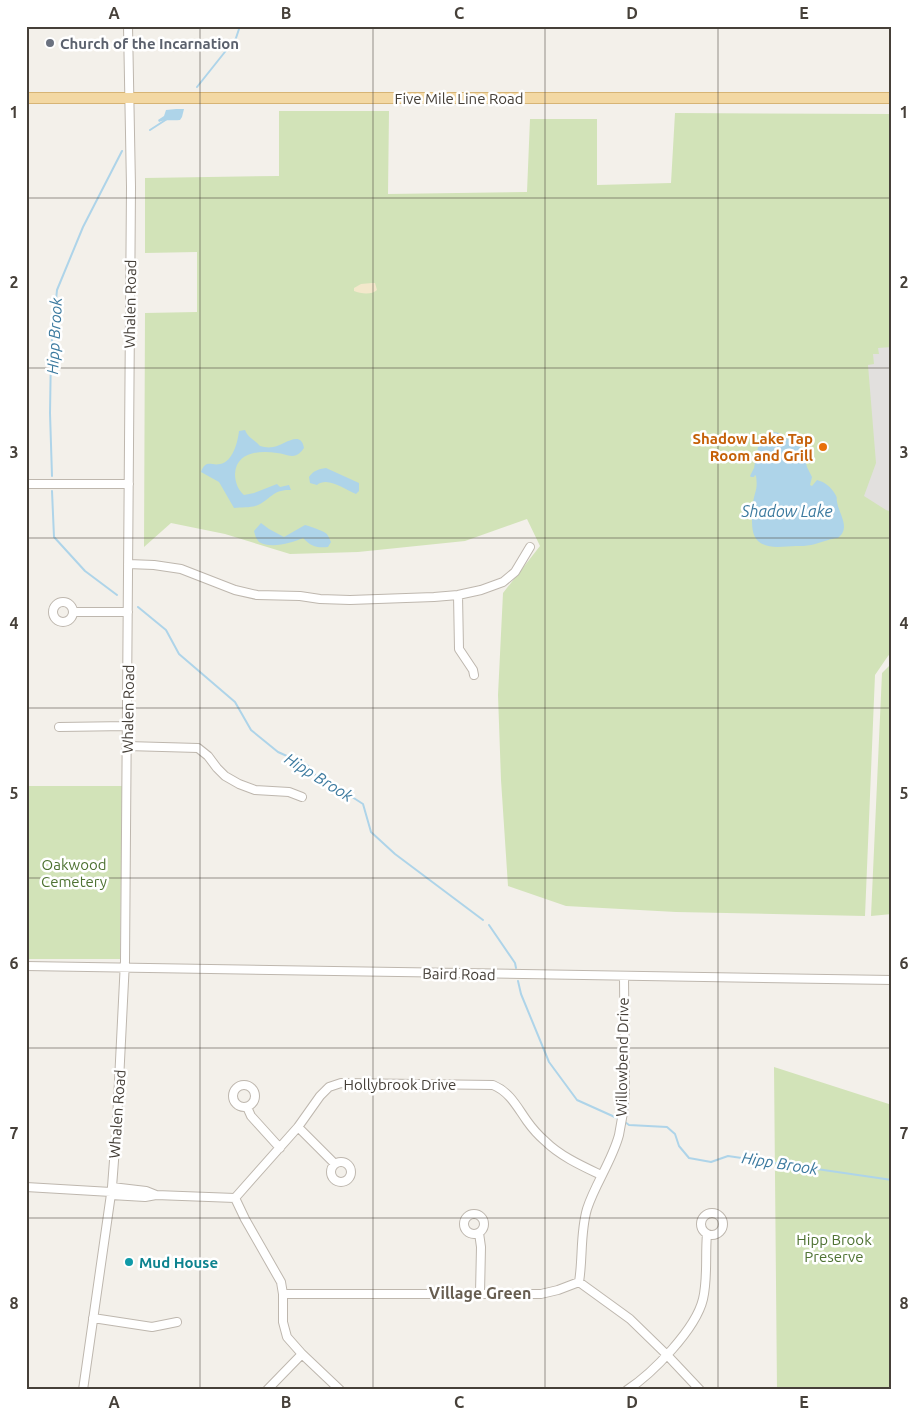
<svg xmlns="http://www.w3.org/2000/svg" width="918" height="1416" viewBox="0 0 918 1416" font-family="Ubuntu,sans-serif">
  <rect width="100%" height="100%" fill="#f3f0ea"/>
  <path fill="#d2e3b8" d="M279,111H389L388,194L527,192L530,119H597V185L671,183L675,113L892,114V652L888,656L875,675L865,916L676,912L566,906L508,886L501,780L498,695L503,593L540,546L527,519L465,541L358,552L290,554L225,534L171,523L144,547L145,313L197,312V252L145,253V178L279,176Z
    M892,663V914L871,916L882,673Z
    M26,786H122L120,959H26Z
    M774,1067L892,1105V1390H777Z"/>
  <path fill="#f3e8cb" d="M372,283H375L377,290C372,295 361,294 354,291V288L361,284Z"/>
  <path fill="#e2e0de" d="M892,347V512L886,510L864,496L876,463L868,365L874,364L873,354H879L878,348Z"/>
  <path fill="#aed4e9" d="M176,109H184L182,117L180,120C172,121 166,119 159,122L158,120L164,116L166,110Z
    M245,430C248,438 255,440 260,446C264,447 268,448 273,447C283,446 301,429 304,448C301,452 298,456 292,456C287,456 282,453 277,453C260,450 236,452 235,474C235,482 238,490 244,495L254,493L277,484L280,487L289,485L291,490C273,489 271,499 258,505C251,508 242,507 234,508L219,482L201,472C206,459 211,466 220,464C233,462 238,441 239,431Z
    M774,432L779,433L785,438L789,439L802,448L807,467L812,477L810,485L812,486L817,480C825,482 831,487 835,494C838,499 836,497 837,502C839,514 851,528 838,538C828,539 820,543 811,545C806,546 801,546 796,546C784,546 768,550 758,541C752,535 752,526 752,518C752,513 752,508 753,503C755,490 758,490 756,476L755,475L754,477H751L750,476L754,468L758,447L761,445L758,441C761,435 768,433 774,432Z
    M326,468L359,483V491L356,494C345,490 328,476 317,485L310,483L309,477C313,471 318,469 326,468Z
    M261,523L269,529L284,537L305,525C309,526 312,527 317,529C326,533 327,532 331,542L328,547C316,548 312,547 303,538C292,543 271,549 259,542C256,539 255,535 254,531Z"/>
  <g fill="none" stroke-linecap="round" stroke-linejoin="round">
    <path stroke="#aed4e9" stroke-width="2" d="M197,87L236,38L240,26
      M150,130L167,119
      M52,476L50,413L51,350L57,290L83,227L122,151
      M52,491L54,537L85,571L117,595
      M138,607L166,630L179,654L235,702L251,730L278,752L307,765L320,781L332,784L363,804L371,832L395,854L483,920
      M489,925L515,963L516,968
      M518,981L521,994L549,1062L577,1100L617,1118
      M625,1122L629,1125L667,1127L675,1134L679,1146L689,1158L711,1162L728,1156L892,1180"/>
    <defs>
      <path id="minor" d="M26,484H129
        M128,564L154,565L181,569L235,590L257,595L300,596L320,599L350,600L434,597L458,595L481,590L503,582L515,572L530,547
        M458,595L459,649L473,670L474,675
        M53 612a10 10 0 1 1 20 0a10 10 0 1 1-20 0Z
        M73,612H128
        M59,727L128,726
        M127,746L198,748L208,756L217,768L225,776L239,784L255,790L289,792L302,797
        M26,966L892,980
        M233 1096a11 11 0 1 1 22 0a11 11 0 1 1-22 0Z
        M247,1107L251,1116L280,1148
        M298,1127L335,1164
        M331 1172a10 10 0 1 1 20 0a10 10 0 1 1-20 0Z
        M26,1187L111,1192
        M112,1187L146,1191L156,1195
        M111,1195L145,1197L156,1195L235,1198L298,1127L320,1096L329,1087L341,1083L493,1085C510,1092 517,1107 527,1121C532,1128 538,1135 545,1141C560,1156 582,1166 601,1175
        M235,1198L245,1219L281,1282L283,1294V1322L287,1337L302,1354L340,1390
        M701 1224a11 11 0 1 1 22 0a11 11 0 1 1-22 0Z
        M464 1224a10 10 0 1 1 20 0a10 10 0 1 1-20 0Z
        M479,1233L481,1247L480,1293
        M579,1282L630,1319L667,1355L700,1390
        M283,1294H541L558,1290L579,1282C583,1258 580,1233 587,1209C595,1184 612,1161 619,1135C622,1121 624,1107 625,1093L624,977
        M93,1318L152,1327L177,1322
        M83,1390L112,1187L117,1121L125,961L131,187L128,26
        M267,1390L302,1354
        M627,1390C652,1374 696,1329 703,1299C708,1278 705,1255 707,1234"/>
      <path id="major" d="M26,98H892"/>
    </defs>
    <use href="#minor" stroke="#beb7ae" stroke-width="10"/>
    <use href="#major" stroke="#d7b475" stroke-width="12"/>
    <use href="#minor" stroke="#fff" stroke-width="8"/>
    <use href="#major" stroke="#f3d8a3" stroke-width="10"/>
  </g>
  <path fill="none" stroke="#464039" stroke-width="1" stroke-opacity="0.55" d="M200,26V1390M373,26V1390M545,26V1390M718,26V1390M26,198H892M26,368H892M26,538H892M26,708H892M26,878H892M26,1048H892M26,1218H892"/>
  <circle fill="#6b7280" stroke="#fff" stroke-width="2" cx="50" cy="43" r="5"/>
  <circle fill="#e8710a" stroke="#fff" stroke-width="2" cx="823" cy="447" r="5"/>
  <circle fill="#0f9aa8" stroke="#fff" stroke-width="2" cx="129" cy="1262" r="5"/>
  <g text-anchor="middle" dominant-baseline="central" stroke-width="5" stroke-linejoin="round" paint-order="stroke">
    <g font-size="15" font-weight="bold" fill="#5b616d" stroke="#fff" text-anchor="start">
      <text x="60" y="43">Church of the Incarnation</text>
    </g>
    <g font-size="15" fill="#464039" stroke="#fff">
      <text x="459" y="98">Five Mile Line Road</text>
      <text transform="translate(130 304) rotate(-89)">Whalen Road</text>
      <text transform="translate(128 709) rotate(-89)">Whalen Road</text>
      <text transform="translate(459 974) rotate(1)">Baird Road</text>
      <text transform="translate(622 1057) rotate(-89)">Willowbend Drive</text>
      <text x="400" y="1084">Hollybrook Drive</text>
      <text transform="translate(117 1114) rotate(-86)">Whalen Road</text>
    </g>
    <g font-size="15" font-weight="bold" fill="#c56008" stroke="#fff" text-anchor="end">
      <text x="813" y="438">Shadow Lake Tap<tspan x="813" dy="17">Room and Grill</tspan></text>
    </g>
    <g font-size="15" fill="#4e7232" stroke="#fff">
      <text x="74" y="864">Oakwood<tspan x="74" dy="17">Cemetery</tspan></text>
      <text x="834" y="1239">Hipp Brook<tspan x="834" dy="17">Preserve</tspan></text>
    </g>
    <g font-size="15" font-weight="bold" fill="#0d838f" stroke="#fff" text-anchor="start">
      <text x="139" y="1262">Mud House</text>
    </g>
    <g font-size="16" font-style="italic" fill="#3c7a9f" stroke="#fff">
      <text transform="translate(54 336) rotate(-87)">Hipp Brook</text>
      <text x="787" y="511">Shadow Lake</text>
      <text transform="translate(319 777) rotate(32)">Hipp Brook</text>
      <text transform="translate(780 1163) rotate(9)">Hipp Brook</text>
    </g>
    <g font-size="16" font-weight="bold" fill="#685e51" stroke="#fff">
      <text x="480" y="1293">Village Green</text>
    </g>
  </g>
  <rect width="918" height="1416" fill="none" stroke="#ffffff" stroke-width="55"/>
  <rect x="28" y="28" width="862" height="1360" fill="none" stroke="#464039" stroke-width="2"/>
  <g font-size="16" text-anchor="middle" font-weight="bold" fill="#464039">
    <text x="114" y="19">A</text>
    <text x="286" y="19">B</text>
    <text x="459" y="19">C</text>
    <text x="632" y="19">D</text>
    <text x="804" y="19">E</text>
    <text x="14" y="118">1</text>
    <text x="904" y="118">1</text>
    <text x="14" y="288">2</text>
    <text x="904" y="288">2</text>
    <text x="14" y="458">3</text>
    <text x="904" y="458">3</text>
    <text x="14" y="629">4</text>
    <text x="904" y="629">4</text>
    <text x="14" y="799">5</text>
    <text x="904" y="799">5</text>
    <text x="14" y="969">6</text>
    <text x="904" y="969">6</text>
    <text x="14" y="1139">7</text>
    <text x="904" y="1139">7</text>
    <text x="14" y="1309">8</text>
    <text x="904" y="1309">8</text>
    <text x="114" y="1408">A</text>
    <text x="286" y="1408">B</text>
    <text x="459" y="1408">C</text>
    <text x="632" y="1408">D</text>
    <text x="804" y="1408">E</text>
  </g>
</svg>
